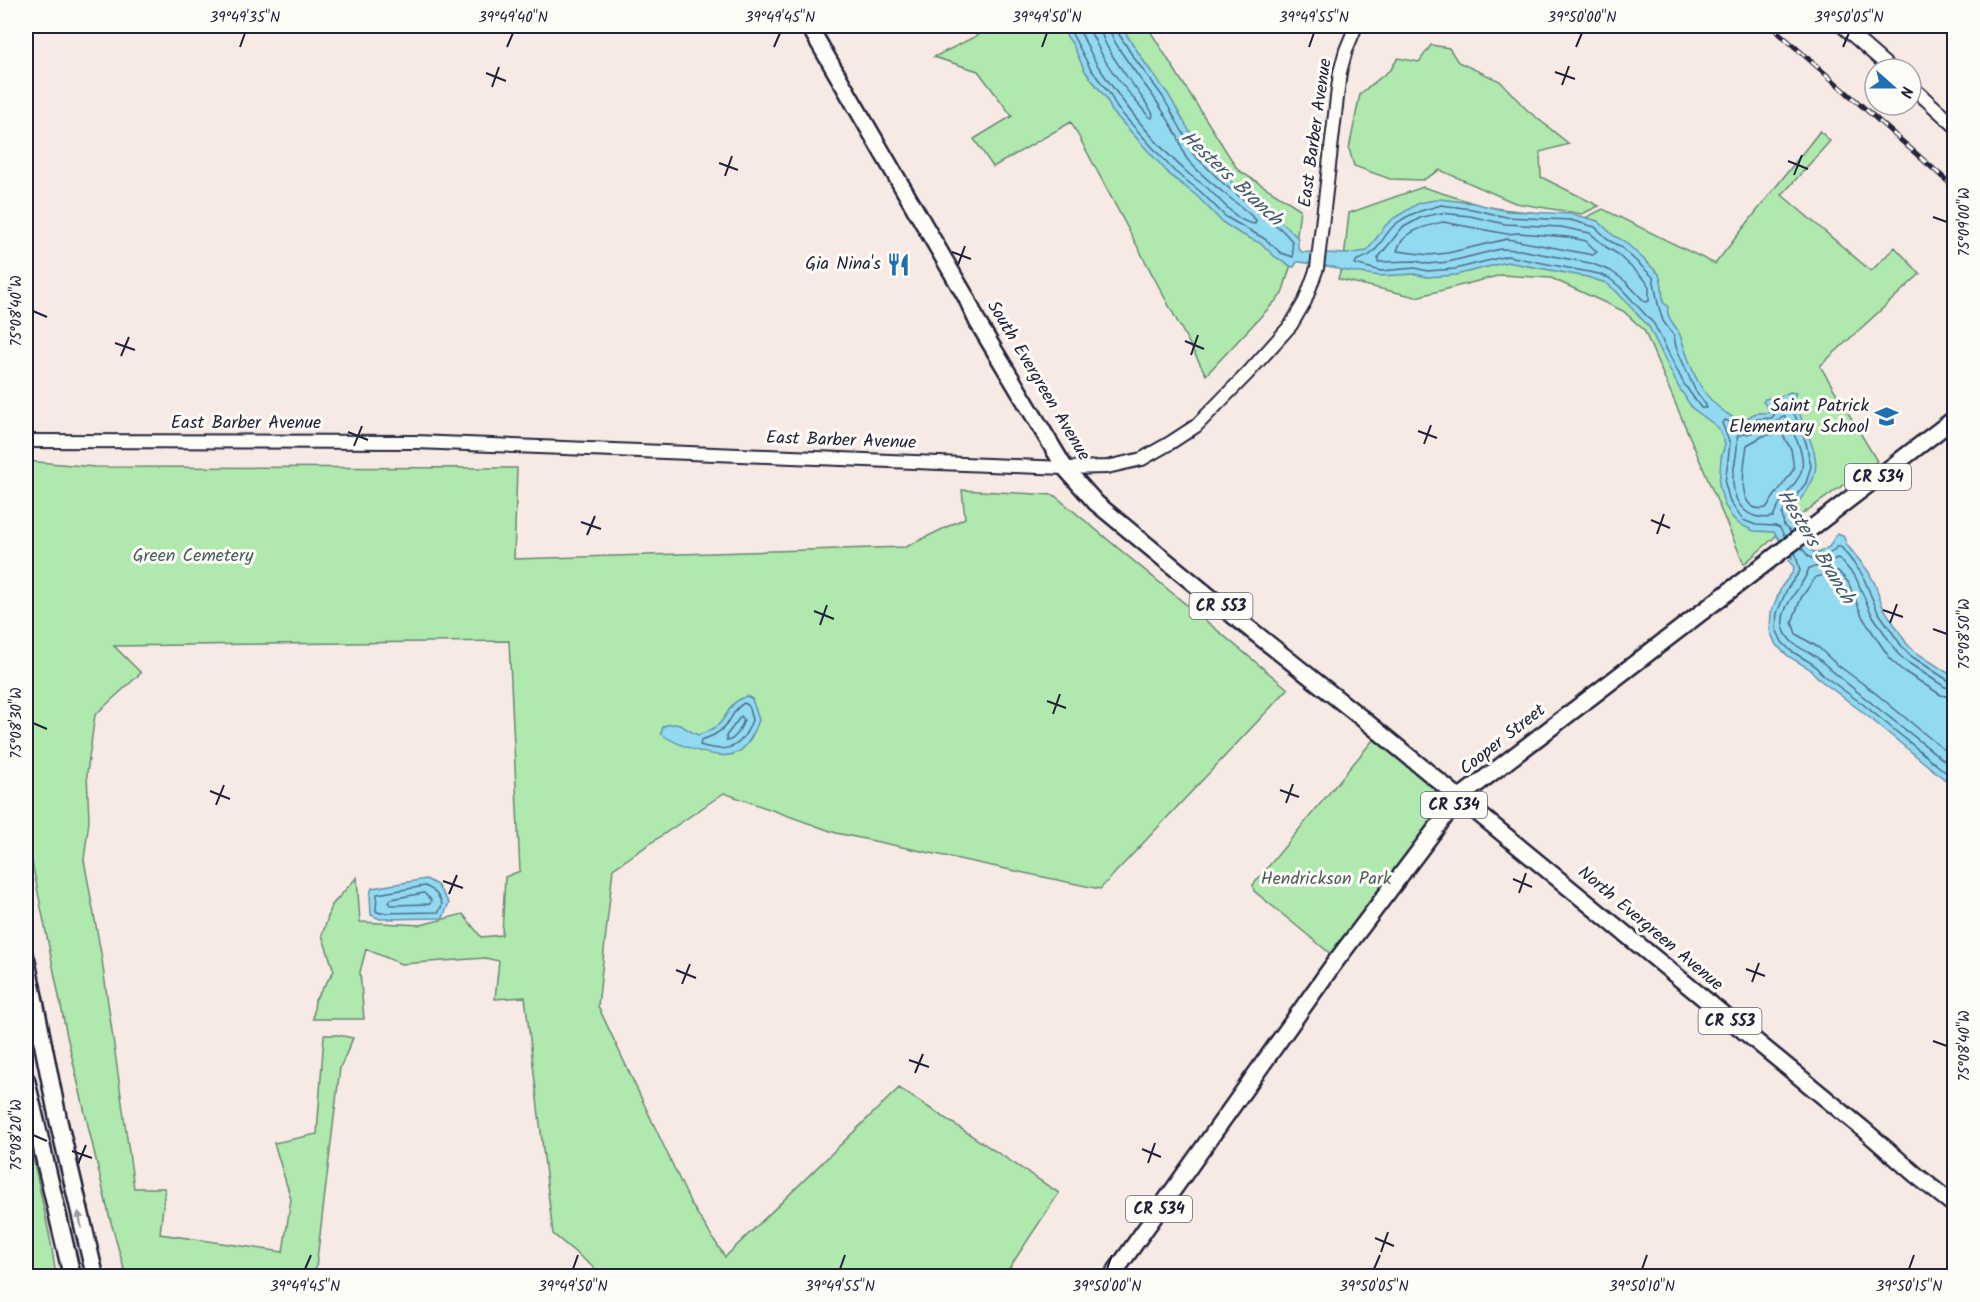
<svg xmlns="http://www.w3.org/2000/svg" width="1980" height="1302" viewBox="0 0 1980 1302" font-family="Kalam,sans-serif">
  <rect width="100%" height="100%" fill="#f7eae4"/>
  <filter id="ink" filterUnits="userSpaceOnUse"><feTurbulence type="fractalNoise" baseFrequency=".0167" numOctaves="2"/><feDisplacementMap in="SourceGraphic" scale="12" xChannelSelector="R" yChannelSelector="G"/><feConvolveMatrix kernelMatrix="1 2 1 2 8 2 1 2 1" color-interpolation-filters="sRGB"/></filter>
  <g filter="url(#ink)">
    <path fill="#afe9ae" stroke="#688674" stroke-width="1.5" d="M996,26H1147L1238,170L1300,209L1295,251L1282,294L1206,375L1071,122L993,167L974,139L1012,116L978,71L934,57Z
      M1431,45L1449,48L1458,62L1500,81L1526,109L1569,144L1540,152L1541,177L1599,206L1582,214L1515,203L1440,170L1423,180L1390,179L1354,166L1349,149L1360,94L1391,69L1398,58L1419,62Z
      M1820,131L1830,141L1782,195L1871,271L1895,247L1920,274L1820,366L1877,461L1794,520L1744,564L1644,330L1623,311L1551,278L1501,275L1416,297L1338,279L1344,259L1349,213L1423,187L1483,206L1501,209L1585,218L1603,209L1715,264Z
      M26,461L95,467L517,468L514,559L906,547L965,518L962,490L1054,495L1288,689L1100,889L836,833L724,793L613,869L598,1006L691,1204L725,1257L899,1088L1059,1193L1004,1276H604L553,1234L525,997L495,999L499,961L485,958L401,964L366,949L360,972L364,1019H313L315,1000L334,971L322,935L332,905L357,877L360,922L421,925L463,914L481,937L502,935L505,877L520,871L509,641L114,646L141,673L95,715L87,773L89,821L84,860L101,953L134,1188H165L160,1234L283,1252L291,1199L274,1143L317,1134L324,1035H338L353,1038L340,1068L315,1276H126L109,1215L67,1036L26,833Z
      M1373,740H1378L1433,786C1439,795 1440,803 1437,813L1338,954L1332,955L1254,891L1253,885Z
      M26,1124L51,1243L56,1276H26Z"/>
    <path fill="#91daf2" stroke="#6590a9" stroke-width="1.5" d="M1060,26H1121L1147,66L1168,94L1191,134L1197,150L1229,180L1286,226L1298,238V248L1302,252L1346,254L1367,251L1385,226L1394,218L1419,203L1440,199L1473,203L1507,211L1572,214L1598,221L1614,236L1624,241L1637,253L1659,274L1662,285L1663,302L1668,307C1666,320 1676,324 1680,335C1691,366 1697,393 1726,413C1730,415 1734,419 1738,420C1746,423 1748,416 1754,414C1758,412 1764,413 1768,413L1769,409L1763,402L1765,399L1781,396L1790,392L1796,393L1793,400C1799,406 1800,417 1804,426C1825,470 1817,479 1788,515V520C1798,529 1804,546 1816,554L1829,547L1837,533L1843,535L1847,545L1868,571L1875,584L1883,607L1907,644L1914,651L1954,677V787L1860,710L1820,680L1810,669L1788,656L1776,645L1770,631L1771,612L1782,586L1793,572L1794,567L1789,561L1792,558L1774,532L1754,531L1739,524L1732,517L1724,504L1719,485L1721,458L1725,444L1719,429L1715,425L1692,408L1678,386L1649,327L1616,291L1606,283L1587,277L1507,262L1456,275L1427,277L1415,274L1380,276L1341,270L1333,267L1300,262H1297L1294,267H1292L1274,256L1262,244L1239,233L1222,222L1197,196L1170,175L1112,111L1106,98L1085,71L1073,45Z
      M747,696L752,699L759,720C755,731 747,750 734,754C715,760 677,745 661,734L663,726C682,720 683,729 698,735C706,732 714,730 720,723C731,711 728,703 747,696Z
      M426,879L437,885L449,903L443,918L380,919L371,915L370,894L372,888Z"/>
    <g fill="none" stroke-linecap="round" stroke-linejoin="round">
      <path stroke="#4e6c84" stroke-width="1.5" d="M1068,26L1090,68L1110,94L1117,108L1174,171L1201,192L1226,217L1265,239L1281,253L1293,257L1292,241L1282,230L1225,185L1192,153L1186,138L1163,97L1132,55L1117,31L1116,26
        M1077,26C1085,39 1090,54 1098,66C1124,105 1155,144 1190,175C1195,179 1200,182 1205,186C1219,197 1236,223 1255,224L1256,220C1234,199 1207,183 1187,159C1183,154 1182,148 1180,142C1175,129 1165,115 1157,102C1147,86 1110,43 1109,26
        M1087,26C1094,37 1098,49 1105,60C1117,81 1134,98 1149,117L1152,118L1153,114C1141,92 1101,49 1100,26
        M1441,205L1472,209L1506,217L1570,220L1595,227L1610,241L1621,247L1653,277L1658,304L1663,321L1674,336L1676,347L1695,390L1706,405V408H1701L1684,384L1654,324L1620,287L1609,278L1599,274L1507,256L1455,269L1427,271L1415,268L1381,271L1355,264L1357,260C1382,254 1379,237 1397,223C1411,212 1425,210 1441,205Z
        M1441,213L1470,216L1505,224L1561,227L1590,233L1606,247L1616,253L1646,281L1649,287V301L1645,302L1625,281L1611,271L1590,263L1520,250L1500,249L1448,262L1428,264L1416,261L1378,262V258L1402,228L1422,217Z
        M1443,222L1507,234L1519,233L1568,237L1586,241L1597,252L1593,255L1507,239L1448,253L1429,255L1397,251C1402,231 1426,226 1443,222Z
        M1784,416C1790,422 1793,433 1797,441C1815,481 1784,485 1773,517C1750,521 1734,507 1733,483C1732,468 1739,452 1737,437L1739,435L1751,433L1760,427L1773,425Z
        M1781,432L1791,449L1794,469L1766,508C1733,515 1745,461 1747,445L1763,436Z
        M1785,537L1780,528L1775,526L1756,525L1743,520L1730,502L1725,483L1730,444L1722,423L1725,420L1742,427L1749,426L1757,419L1772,418L1775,413L1776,404L1785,401L1792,408L1806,443L1811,466L1806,483L1782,514L1784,526L1791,532
        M1801,547L1809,557L1816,560L1827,556L1837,547H1841L1862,574L1877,610L1903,648L1911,656L1949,681L1954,682
        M1795,552L1800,571L1787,589L1777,613L1776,629L1782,642L1791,651L1813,664L1824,676L1864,705L1954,779
        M1954,689L1945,687L1907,662L1898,654L1871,613L1856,578L1840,559L1837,558L1822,566L1809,568C1804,588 1780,603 1783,626C1784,631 1788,638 1792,642C1799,649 1811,652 1819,659C1861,698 1910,731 1954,769
        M1954,698L1941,695L1902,670L1891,660L1863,618L1848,582L1838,571L1816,577L1801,598L1792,622L1796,634L1819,648L1835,663L1874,692L1954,758
        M744,703L748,705L752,720C742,748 728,754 700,745L701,740C710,737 719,734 726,725C733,717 734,708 744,703Z
        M741,716L744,720C741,728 736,740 727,741L726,736Z
        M425,886C433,889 440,896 442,905L439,912L380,913L376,911L377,894Z
        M424,893L431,900L430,904L391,905L389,903L391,899Z"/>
      <defs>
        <path id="minor" d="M1842,26L1891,69
          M1911,86L1954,125
          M26,441L416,442L1065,468L1107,467L1142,459L1170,443L1196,426L1247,374L1291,325L1305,301L1317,268L1340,72L1346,50L1356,26"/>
        <path id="major" d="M809,26L966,297L978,323L1065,468L1096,503L1221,606L1373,727L1863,1129L1916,1175L1954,1205
          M1112,1276L1333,965L1459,798L1954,419"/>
        <path id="highway" d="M26,959L58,1119L95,1276
          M26,1080L72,1276"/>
      </defs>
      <use href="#minor" stroke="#22223b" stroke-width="16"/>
      <use href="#major" stroke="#22223b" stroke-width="20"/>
      <use href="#highway" stroke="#22223b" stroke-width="21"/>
      <use href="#minor" stroke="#fdfcf7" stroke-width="12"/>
      <use href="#major" stroke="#fdfcf7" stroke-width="15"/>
      <use href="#highway" stroke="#fdfcf7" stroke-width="16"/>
      <defs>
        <path id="rail" d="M1771,26L1954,187"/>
      </defs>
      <use href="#rail" stroke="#22223b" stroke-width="5"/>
      <use href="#rail" stroke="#fdfcf7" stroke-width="3" stroke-dasharray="9" stroke-linecap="butt"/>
    </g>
    <defs><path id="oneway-solid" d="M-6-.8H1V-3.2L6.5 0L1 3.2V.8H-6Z" transform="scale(1.5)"/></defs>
    <use fill="#9a9aa2" href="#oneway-solid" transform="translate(80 1220) rotate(-101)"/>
  </g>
  <path fill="none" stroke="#22223b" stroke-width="2" d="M240,47L245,33M507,47L513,33M774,47L780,33M1042,47L1047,33M1309,47L1314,33M1576,47L1582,33M1843,47L1849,33M1555,72L1575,79M486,73L506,81M1562,85L1569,66M492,87L499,67M1788,161L1808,169M719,163L738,170M1794,175L1802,155M725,176L732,156M1933,217L1947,222M952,252L971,259M958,265L965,246M33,311L47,317M1185,341L1204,349M115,343L135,350M1191,355L1198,335M121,356L129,337M1418,431L1437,438M348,432L368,440M1424,444L1431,425M354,446L362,426M1651,520L1670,528M581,522L601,529M1657,534L1664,514M587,535L595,516M1883,610L1903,617M814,611L834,619M1890,623L1897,604M820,625L827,605M1933,629L1947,634M1047,701L1066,708M1053,714L1060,694M33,723L47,729M1280,790L1299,797M210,791L230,799M1286,803L1293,784M216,805L224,785M1513,879L1532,887M443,881L463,888M1519,893L1526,873M449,894L457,875M1746,969L1765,976M676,970L696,978M1752,982L1759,963M682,984L690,964M1933,1041L1947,1046M909,1060L929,1067M915,1073L923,1054M33,1135L47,1141M1142,1149L1161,1157M72,1151L92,1158M1148,1163L1155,1143M78,1164L86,1145M1375,1238L1394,1246M1381,1252L1388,1232M305,1269L311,1255M573,1269L578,1255M840,1269L845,1255M1107,1269L1112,1255M1374,1269L1380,1255M1642,1269L1647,1255M1909,1269L1914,1255"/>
  <defs>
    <symbol id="restaurant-bare" viewBox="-9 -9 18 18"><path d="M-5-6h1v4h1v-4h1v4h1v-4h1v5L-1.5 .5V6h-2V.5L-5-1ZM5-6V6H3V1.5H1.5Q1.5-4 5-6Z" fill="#1f6fb2" stroke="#fdfcf7" stroke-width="2.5" paint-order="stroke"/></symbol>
    <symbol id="school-bare" viewBox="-9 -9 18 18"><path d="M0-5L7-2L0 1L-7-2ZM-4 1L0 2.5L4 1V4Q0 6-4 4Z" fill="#1f6fb2" stroke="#fdfcf7" stroke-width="2.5" paint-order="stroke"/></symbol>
  </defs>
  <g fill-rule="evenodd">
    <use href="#restaurant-bare" x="882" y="248" width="33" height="33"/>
    <use href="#school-bare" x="1870" y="400" width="33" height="33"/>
  </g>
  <g text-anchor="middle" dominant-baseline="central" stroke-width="6" stroke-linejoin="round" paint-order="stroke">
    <g fill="#fdfcf7" stroke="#646373" stroke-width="1.5">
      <rect x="1845" y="464" width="66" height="26" rx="4.5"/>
      <rect x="1189.5" y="593" width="63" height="26" rx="4.5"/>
      <rect x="1421" y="792" width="66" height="26" rx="4.5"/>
      <rect x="1698.5" y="1008" width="63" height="26" rx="4.5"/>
      <rect x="1126" y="1196" width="66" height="26" rx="4.5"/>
    </g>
    <g font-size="16" font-weight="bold" fill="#22223b">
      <text x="1878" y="477">CR 534</text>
      <text x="1221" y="606">CR 553</text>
      <text x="1454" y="805">CR 534</text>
      <text x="1730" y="1021">CR 553</text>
      <text x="1159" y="1209">CR 534</text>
    </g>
    <g font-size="18" fill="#22223b" stroke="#fdfcf7">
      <text transform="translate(1316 133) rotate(-82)">East Barber Avenue</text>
      <text transform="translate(1038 381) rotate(59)">South Evergreen Avenue</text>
      <text x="246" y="423">East Barber Avenue</text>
      <text transform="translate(841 441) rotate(2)">East Barber Avenue</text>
      <text transform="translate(1503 740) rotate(-38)">Cooper Street</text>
      <text transform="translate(1650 929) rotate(40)">North Evergreen Avenue</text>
    </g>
    <g font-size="18" fill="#22223b" stroke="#fdfcf7" text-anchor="end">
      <text x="881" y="264">Gia Nina's</text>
      <text x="1869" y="406">Saint Patrick<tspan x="1869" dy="21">Elementary School</tspan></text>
    </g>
    <g font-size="18" fill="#4c5e5e" stroke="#fdfcf7">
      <text x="193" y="556">Green Cemetery</text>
      <text x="1326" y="879">Hendrickson Park</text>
    </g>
    <g font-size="20" font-style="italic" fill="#435972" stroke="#fdfcf7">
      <text transform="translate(1231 179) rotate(43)">Hesters Branch</text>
      <text transform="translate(1815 547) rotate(59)">Hesters Branch</text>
    </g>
  </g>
  <rect width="1980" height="1302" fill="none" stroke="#fdfcf7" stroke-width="66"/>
  <g transform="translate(1893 87) rotate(111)"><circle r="28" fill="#fdfcf7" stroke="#a5a5ac" stroke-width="1.5"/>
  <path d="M0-4.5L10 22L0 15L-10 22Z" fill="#1f6fb2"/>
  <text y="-9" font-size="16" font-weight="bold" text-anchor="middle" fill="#22223b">N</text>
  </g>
  <rect x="33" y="33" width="1914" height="1236" fill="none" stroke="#22223b" stroke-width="2"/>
  <g font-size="15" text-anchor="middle" fill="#22223b">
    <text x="245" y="22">39°49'35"N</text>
    <text x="513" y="22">39°49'40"N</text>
    <text x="780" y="22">39°49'45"N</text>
    <text x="1047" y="22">39°49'50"N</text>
    <text x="1314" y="22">39°49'55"N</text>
    <text x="1582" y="22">39°50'00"N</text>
    <text x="1849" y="22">39°50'05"N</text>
    <text transform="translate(1964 222) rotate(-90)" y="5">75°09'00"W</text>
    <text transform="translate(16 311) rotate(-90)" y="5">75°08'40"W</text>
    <text transform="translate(1964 634) rotate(-90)" y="5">75°08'50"W</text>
    <text transform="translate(16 723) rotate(-90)" y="5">75°08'30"W</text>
    <text transform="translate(1964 1046) rotate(-90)" y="5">75°08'40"W</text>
    <text transform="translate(16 1135) rotate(-90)" y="5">75°08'20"W</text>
    <text x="305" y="1291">39°49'45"N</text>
    <text x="573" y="1291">39°49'50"N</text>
    <text x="840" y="1291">39°49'55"N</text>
    <text x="1107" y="1291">39°50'00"N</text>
    <text x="1374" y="1291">39°50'05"N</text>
    <text x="1642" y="1291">39°50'10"N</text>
    <text x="1909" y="1291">39°50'15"N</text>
  </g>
</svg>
